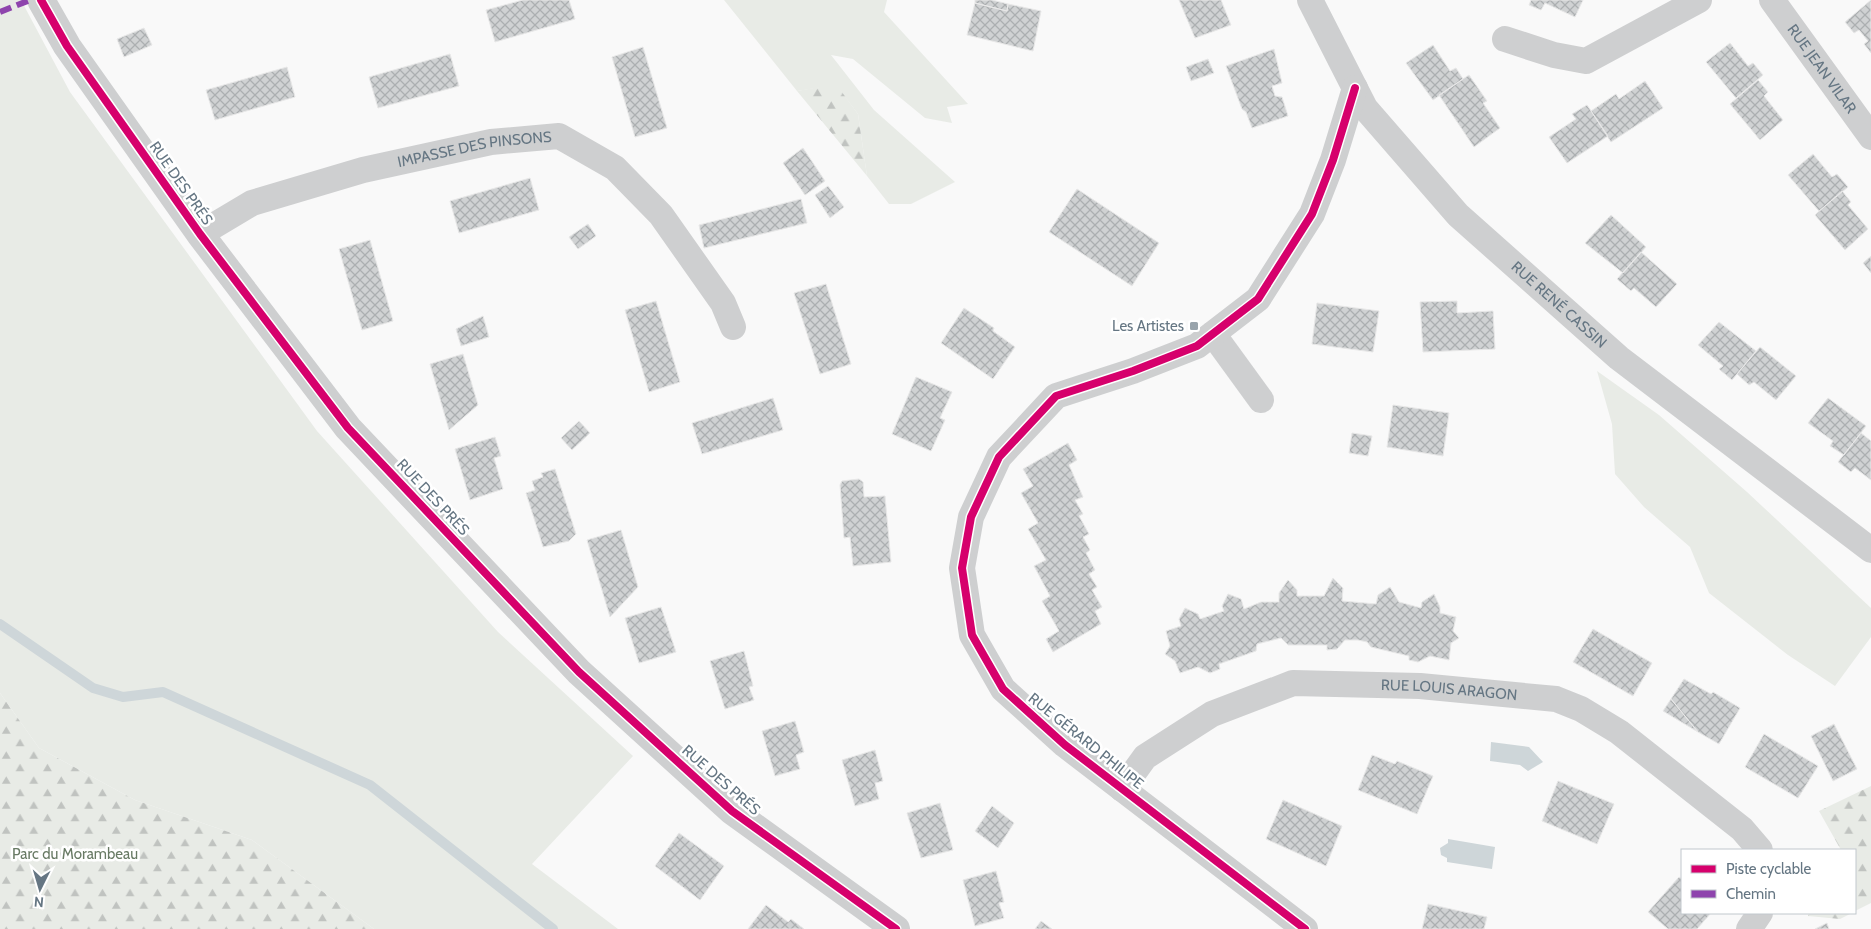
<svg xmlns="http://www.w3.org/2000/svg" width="1871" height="929" viewBox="0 0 1871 929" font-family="Cabin,sans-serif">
  <defs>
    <pattern id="forest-firs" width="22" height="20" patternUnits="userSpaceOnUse" patternTransform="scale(1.25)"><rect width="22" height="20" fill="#e8ebe6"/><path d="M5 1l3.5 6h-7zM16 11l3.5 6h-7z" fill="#c0c3c0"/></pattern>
    <pattern id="building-cross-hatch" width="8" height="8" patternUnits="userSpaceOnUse" patternTransform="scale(1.25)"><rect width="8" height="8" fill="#d0d2d3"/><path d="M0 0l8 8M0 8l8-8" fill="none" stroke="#acafb1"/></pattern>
  </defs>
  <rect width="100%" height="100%" fill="#f9f9f9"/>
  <path fill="#e8ebe6" d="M0,0H21L70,92L317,431L498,632L633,756L532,864L618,929H374L252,840L135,800L39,748L0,693Z
    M724,0H887L884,12L968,104L947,107L952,123L925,118L853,59L831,55L874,110L955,182L911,204H889L867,176L858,114L836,85L797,91Z
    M1597,371L1659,415L1747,492L1871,608V637L1835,686L1788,655L1709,593L1690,547L1644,507L1615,474L1612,424Z"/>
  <path fill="url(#forest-firs)" d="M836,84L858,114L867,176L797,91Z
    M0,693L39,748L135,800L252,840L374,929H0Z
    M1871,786V903L1855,911V850H1841L1819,811Z
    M1809,913H1852L1840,919L1808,916Z"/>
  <path fill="#ced6d9" d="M1491,742L1529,747L1543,762L1528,771L1520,765L1490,761Z
    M1448,839L1495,847L1492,869L1447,862V858L1441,855L1440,848L1448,843Z"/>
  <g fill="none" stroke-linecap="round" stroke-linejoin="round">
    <path stroke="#ced6d9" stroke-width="10" d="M0,624L93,688L123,697L163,692L370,785L553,929"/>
  </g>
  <path fill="url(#building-cross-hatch)" stroke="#e8e8e8" d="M523,0H569L575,19L495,42L486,10Z
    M975,0H992L1008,4L1007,11L975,3Z
    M1179,0H1221L1231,25L1195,38Z
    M1531,0H1583L1575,17L1545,3L1541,10L1529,5Z
    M1871,0V53L1864,44L1868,41L1859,30L1854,33L1845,22Z
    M975,3L1007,11L1008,4L1041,11L1033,51L967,35Z
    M144,28L152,45L124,57L117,39Z
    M1730,43L1748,66L1753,63L1763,75L1736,98L1706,62Z
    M1433,45L1450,71L1456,68L1463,79L1433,100L1406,63Z
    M643,47L667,128L635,137L612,57Z
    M1274,49L1282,83L1272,86L1275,96L1282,97L1288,116L1252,128L1246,112L1242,109L1226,66Z
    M450,54L459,86L378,108L369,77Z
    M1208,59L1214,73L1191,81L1186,67Z
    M287,67L295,97L215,120L206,90Z
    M1469,75L1487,101L1483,103L1500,128L1474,147L1439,95Z
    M1758,80L1768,92L1764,96L1783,120L1760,140L1730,104Z
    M1645,81L1663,108L1611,142L1591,111L1616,94L1619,99Z
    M1587,105L1608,136L1567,163L1549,137L1576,119L1572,114Z
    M803,148L825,181L805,195L783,163Z
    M1813,154L1832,177L1837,174L1848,187L1819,211L1788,175Z
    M530,178L539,210L459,233L450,201Z
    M828,186L844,207L830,218L815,195Z
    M1077,189L1159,243L1132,286L1049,232Z
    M1842,191L1851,202L1848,205L1868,229L1845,250L1815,215Z
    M801,199L807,223L704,248L699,225Z
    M1611,215L1646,247L1623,273L1585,243Z
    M588,224L596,236L578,249L569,237Z
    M370,240L393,321L362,330L339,249Z
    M1641,252L1677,284L1656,307L1634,288L1631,291L1617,279Z
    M1871,256V273L1863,263Z
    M826,284L851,364L820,374L794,293Z
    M656,301L680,382L649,392L625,310Z
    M1457,301V313L1493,311L1495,349L1423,352L1420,302Z
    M1317,303L1379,311L1373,352L1312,344Z
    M964,308L994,328L993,331L1015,347L993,379L941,343Z
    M483,316L489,337L461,346L456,329Z
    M1719,322L1756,351L1732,380L1719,369L1723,366L1698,345Z
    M1760,347L1796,376L1776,400L1754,382L1749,385L1737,374Z
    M463,354L478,405L449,430L430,364Z
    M916,377L952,392L940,418L945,420L931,451L892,434Z
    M773,398L783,430L702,454L692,423Z
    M1828,398L1866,426L1844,455L1830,446L1833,441L1808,423Z
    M1393,405L1449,413L1443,456L1387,447Z
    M579,421L590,433L572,450L561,438Z
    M1352,433L1372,436L1368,456L1349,453Z
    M1861,433L1871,441V480L1855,468L1851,472L1838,462Z
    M495,437L501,456L494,458L503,489L470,500L455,449Z
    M1068,443L1077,460L1069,465L1083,497L1075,500L1083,514L1079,516L1089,534L1083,537L1090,550L1086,553L1095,570L1089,574L1097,587L1092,590L1102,607L1095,611L1101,624L1053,652L1046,639L1059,631L1042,601L1050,596L1034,566L1046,560L1028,529L1038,523L1021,493L1033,486L1023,469Z
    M555,469L576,534L569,541L543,547L526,493L535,490L532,481L543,477L541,473Z
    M859,479L863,482L864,497L885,496L891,562L853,566L850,537L844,538L840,485L842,481Z
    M621,530L638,587L610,617L587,540Z
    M1333,578L1343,588L1342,601L1376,604L1378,595L1390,587L1399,602L1421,608L1422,602L1434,594L1440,607V613L1456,617L1453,631L1459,638L1451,643L1449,660L1430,656L1418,662L1409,660V656L1371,647L1367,642L1358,640H1345L1337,649L1327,650V645H1288L1281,638L1257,644L1256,651L1219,664L1220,669L1210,673L1198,667L1180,673L1175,661L1165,654L1170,646L1166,631L1181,626L1179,619L1185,608L1198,614L1200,619L1224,611L1222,606L1228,594L1241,599L1244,609L1261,602H1279V593L1288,580L1297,590V596H1324Z
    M661,607L676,652L639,663L625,618Z
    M1593,629L1652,663L1633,696L1573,662Z
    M744,651L753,686L749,687L754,700L725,709L710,661Z
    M1684,679L1711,694L1713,692L1740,708L1719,744L1698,732L1671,699Z
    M1671,699L1698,732L1663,711Z
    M795,721L804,752L796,755L800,769L775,776L762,731Z
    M1834,724L1857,769L1833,781L1811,736Z
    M1764,734L1818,766L1798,798L1745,767Z
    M875,750L883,781L875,783L879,799L855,806L842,760Z
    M1372,755L1395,764L1397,761L1433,776L1417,814L1358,790Z
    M1558,781L1614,804L1597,844L1542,821Z
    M1283,800L1342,826L1326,866L1266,839Z
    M940,803L953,850L921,858L907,813Z
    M992,806L1014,823L998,848L975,831Z
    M679,833L724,866L700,900L655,866Z
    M996,871L1004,902L999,903L1004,918L975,926L963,880Z
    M1679,877L1682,879V913H1711L1697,929H1668L1648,912Z
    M1428,904L1487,917L1484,929H1422Z
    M766,905L788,922L791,919L804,929H748Z
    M1041,921L1052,929H1035Z
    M1827,923L1829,929H1815Z"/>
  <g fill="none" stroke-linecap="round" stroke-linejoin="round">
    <g stroke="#cecfd0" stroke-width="26">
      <path id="s1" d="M1310,0L1365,108L1458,215L1619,358L1871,550"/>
      <path id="s2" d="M1772,0L1871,137"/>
      <path d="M1505,39L1554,55L1586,61L1699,0"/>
      <path id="s3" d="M200,234L252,203L363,170L491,142L559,136L615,168L661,215L723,303L733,327"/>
      <path d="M1213,334L1261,400"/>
      <path id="s4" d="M1122,789L1145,757L1212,714L1293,683L1420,686L1556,699L1581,709L1619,732L1742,829L1760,850"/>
      <path d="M1305,929L1065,745L1003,689L972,635L962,568L971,517L999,457L1056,396L1133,371L1197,346L1258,299L1312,214L1333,160L1355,88"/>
      <path d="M1749,929L1760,913"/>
    </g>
    <path stroke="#cecfd0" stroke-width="28" d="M41,0L67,46L200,234L348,428L579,672L732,811L896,929"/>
    <path stroke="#8e44ad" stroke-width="6" stroke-dasharray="12 6" stroke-linecap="butt" d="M0,12L30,0"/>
    <defs>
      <path id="cycleway" d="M41,0L67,46L200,234L348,428L579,672L732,811L896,929
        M1305,929L1065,745L1003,689L972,635L962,568L971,517L999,457L1056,396L1133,371L1197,346L1258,299L1312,214L1333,160L1355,88"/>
    </defs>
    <use href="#cycleway" stroke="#fff" stroke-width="11"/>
    <use href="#cycleway" stroke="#d6006c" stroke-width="8"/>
  </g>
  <rect fill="#99a4ac" stroke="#fff" stroke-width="2" x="1189" y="321" width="10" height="10" rx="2.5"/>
  <g text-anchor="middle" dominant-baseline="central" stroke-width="5" stroke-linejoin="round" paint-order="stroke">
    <g font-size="15" fill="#657683" stroke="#fff">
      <text stroke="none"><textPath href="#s2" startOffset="85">RUE JEAN VILAR</textPath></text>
      <text stroke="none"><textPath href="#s3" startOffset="290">IMPASSE DES PINSONS</textPath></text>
      <text transform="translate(181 183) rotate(55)">RUE DES PRÉS</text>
      <text stroke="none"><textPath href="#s1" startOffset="398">RUE RENÉ CASSIN</textPath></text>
      <text transform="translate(433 497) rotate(47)">RUE DES PRÉS</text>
      <text stroke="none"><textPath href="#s4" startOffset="362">RUE LOUIS ARAGON</textPath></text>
      <text transform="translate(1086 741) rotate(39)">RUE GÉRARD PHILIPE</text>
      <text transform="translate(721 780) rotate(41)">RUE DES PRÉS</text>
    </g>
    <g font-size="15" fill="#657683" stroke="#fff" text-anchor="end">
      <text x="1184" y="326">Les Artistes</text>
    </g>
    <g font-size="15" fill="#687a64" stroke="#fff">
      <text x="75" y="854">Parc du Morambeau</text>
    </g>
  </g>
  <rect x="1681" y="849" width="175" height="65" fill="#ffffff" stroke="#c1c8cd"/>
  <rect x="1691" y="865" width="25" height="8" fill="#d6006c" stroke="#c1c8cd"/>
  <text x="1726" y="874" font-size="15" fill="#657683">Piste cyclable</text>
  <rect x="1691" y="890" width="25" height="8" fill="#8e44ad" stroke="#c1c8cd"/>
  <text x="1726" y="899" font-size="15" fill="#657683">Chemin</text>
  <g transform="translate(40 889) rotate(185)" stroke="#ffffff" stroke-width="4" paint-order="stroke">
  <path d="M0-4L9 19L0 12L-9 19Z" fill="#657683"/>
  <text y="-8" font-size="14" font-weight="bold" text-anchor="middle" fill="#657683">N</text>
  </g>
</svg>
